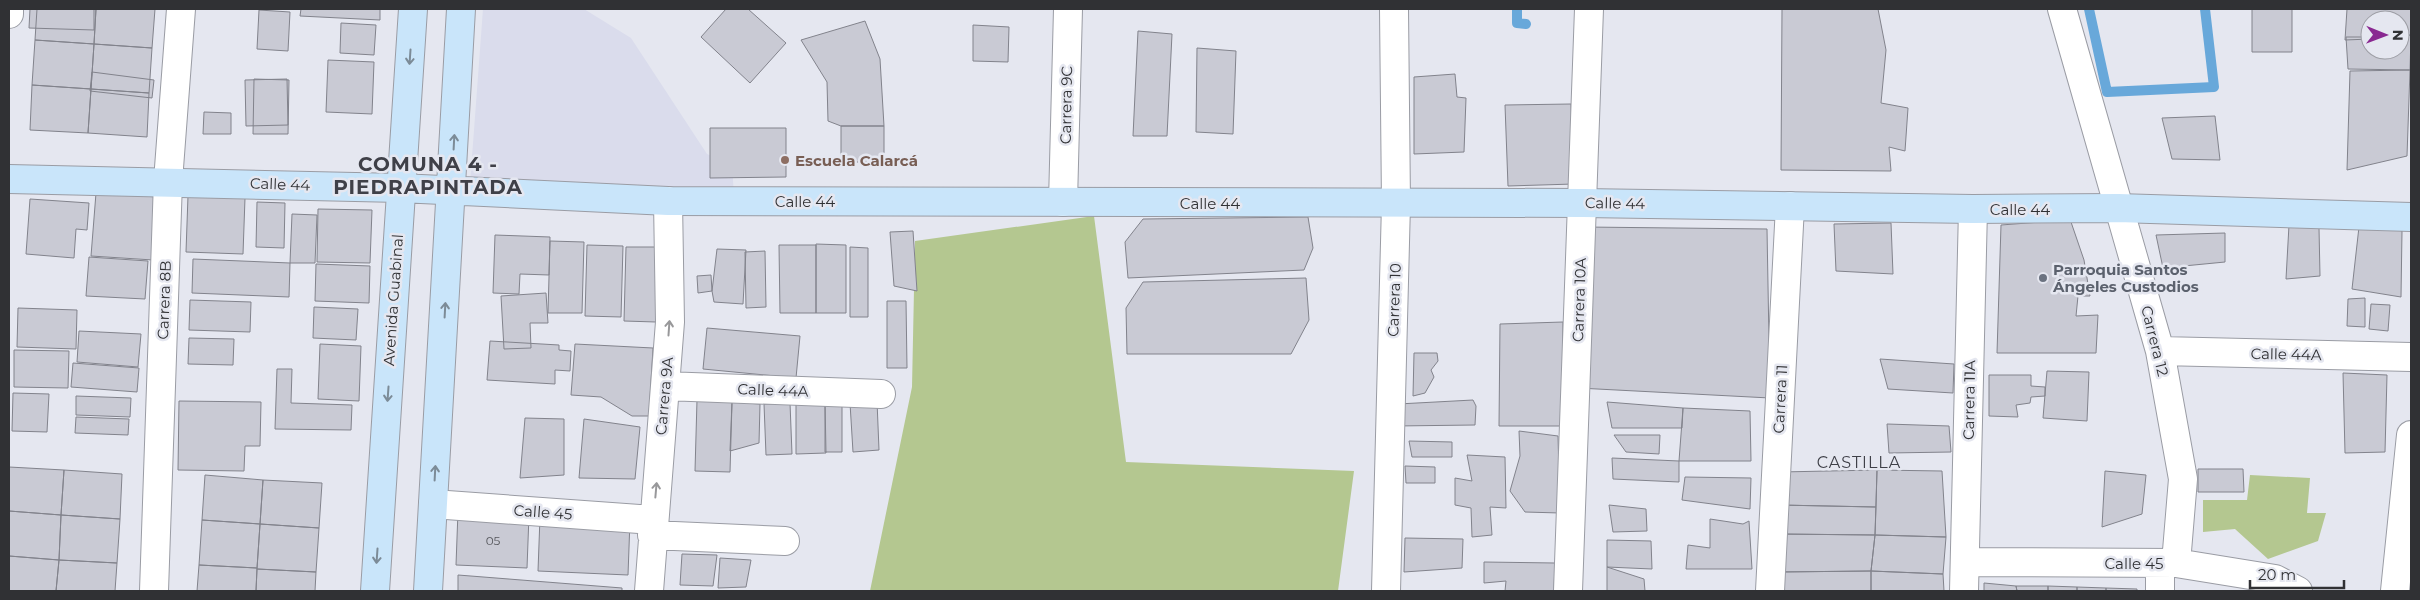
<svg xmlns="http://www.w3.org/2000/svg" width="2420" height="600" viewBox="0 0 2420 600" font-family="Montserrat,sans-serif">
  <rect width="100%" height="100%" fill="#e5e7f0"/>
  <path fill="#dadcec" d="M483,9H584L631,38L707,154L732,165L734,196L470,184Z"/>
  <path fill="#b4c790" d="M1094,216L1126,462L1354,471L1338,591H870L912,387L915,241Z
    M2250,475L2310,478L2307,513H2326L2318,541L2268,559L2235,529L2203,532V500H2247Z"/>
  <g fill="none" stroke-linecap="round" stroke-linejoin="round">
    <path stroke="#68a8da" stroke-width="10" d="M1517,9V23L1526,24
      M2089,9L2107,92L2214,87L2205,9"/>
  </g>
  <path fill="#c9cad4" stroke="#82838c" d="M30,9H94V30L29,28Z
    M37,9H96L94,44L35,40Z
    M96,9H155L152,48L94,44Z
    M301,9H380V20L300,16Z
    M726,9H748L786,43L750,83L701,37Z
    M1782,9H1878L1886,50L1881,103L1908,108L1905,151L1889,147L1891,171L1781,170Z
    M2252,9H2292V52H2252Z
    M2347,9H2411V35L2400,36V20H2370V39L2345,40Z
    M259,10L290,12L288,51L257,49Z
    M865,21L880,59L884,126H841L828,121L827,82L801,40Z
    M341,23L376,25L374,55L340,53Z
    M973,25L1009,27L1008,62L973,61Z
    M1138,31L1172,34L1167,136H1133Z
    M2411,35L2410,70L2348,69L2346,37H2370V50H2400V36Z
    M35,40L94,44L91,89L32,85Z
    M94,44L152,48L149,93L91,89Z
    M1197,48L1236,51L1233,134L1196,132Z
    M328,60L374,62L372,114L326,112Z
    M2410,70L2407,156L2347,170L2350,71Z
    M92,72L154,80L152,98L90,91Z
    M1455,74L1457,97L1466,98L1464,152L1414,154V77Z
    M254,79L289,80L288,134H253Z
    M287,79L288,125L246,126L245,80Z
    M32,85L91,89L88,133L30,130Z
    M91,89L149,93L147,137L88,133Z
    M1571,104L1574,184L1508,186L1505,105Z
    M204,112L231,113V134H203Z
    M2215,116L2220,160L2172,159L2162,118Z
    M841,126H884V162H841Z
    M710,128H786V177L710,178Z
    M96,193L158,197L153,260L91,256Z
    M188,196L245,198L243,254L186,252Z
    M30,199L89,203L87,230L76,229L74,258L26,254Z
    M257,202L285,203L284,248L256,247Z
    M318,209L372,210L370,263L317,262Z
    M292,214L317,215L315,263H290Z
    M1308,217L1313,248L1304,270L1128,278L1125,242L1143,219Z
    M2360,218L2387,224L2402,231L2401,297L2352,289Z
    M2041,222H2071L2084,260L2090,296H2078L2076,316L2098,315L2096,353H1997L2001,225Z
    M1891,223L1893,274L1836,271L1834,224Z
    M2289,225L2319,228L2320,276L2286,279Z
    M1585,227L1767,229L1770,398L1578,388Z
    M913,231L917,291L894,286L890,232Z
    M2225,233V262L2163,268L2156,235Z
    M495,235L550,237L549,275L520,274L519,294L493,293Z
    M550,241L584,242L582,313H548Z
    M816,244L846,245V313H816Z
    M587,245L623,246L621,317L585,316Z
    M779,245H816V313H780Z
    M626,247H658L656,322L624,321Z
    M850,247L868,248V317H850Z
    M717,249L746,250L743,304L714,302L712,291Z
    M765,251L766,307L746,308L745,252Z
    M89,257L148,261L145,299L86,296Z
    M193,259L290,263L289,297L192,293Z
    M316,264L370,266L369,303L315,301Z
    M711,275L712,291L698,293L697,276Z
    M1306,278L1309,320L1291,354H1127L1126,308L1143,282Z
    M546,293L548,323H530L531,348L504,349L501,296Z
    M2365,298V327L2347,326L2348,299Z
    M190,300L251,302L250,332L189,330Z
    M887,301H906L907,368H887Z
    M2371,304L2390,305L2388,331L2369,329Z
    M314,307L358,309L356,340L313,338Z
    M18,308L77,310L76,349L17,347Z
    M1563,322L1562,426H1499L1500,324Z
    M707,328L800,336L796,378L703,369Z
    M79,331L141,334L138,367L77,362Z
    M189,338L234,339L233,365L188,364Z
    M490,341L559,345V350L571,351L570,371L555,370V384L487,380Z
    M320,344L361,346L359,401L318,399Z
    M575,344L653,348L649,416H632L601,397L571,395Z
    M14,350L69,351L68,388L14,387Z
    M1414,353H1437L1438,361L1431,370L1434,377L1425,393L1413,396Z
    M1880,359L1954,364L1953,393L1888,389Z
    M73,363L139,368L137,392L71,387Z
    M277,369H292L291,403L352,405L351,430L275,429Z
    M2047,371L2089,372L2087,421L2043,418Z
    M2343,373L2387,375L2385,452L2345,453Z
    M1989,375H2031V386L2045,387V396L2031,397L2030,403L2016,405L2018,417L1989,416Z
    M13,393L49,394L47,432L12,431Z
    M76,396L131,398L130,417L76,415Z
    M697,400L732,402L730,472L695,471Z
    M1473,400L1476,406L1475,425L1395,426L1398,404Z
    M179,401L261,402L260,446H245L244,471L178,470Z
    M877,401L879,450L853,452L850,403Z
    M732,402L760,404L759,443L730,451Z
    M796,402H825L826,453L796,454Z
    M825,402H842V452H825Z
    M1607,402L1683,408L1682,428H1612Z
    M790,403L792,454L766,455L764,404Z
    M1683,408L1750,411L1751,461H1679Z
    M76,417L129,419L128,435L75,433Z
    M525,418L564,419V475L520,478Z
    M584,419L640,427L635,479L579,478Z
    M1887,424L1949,426L1951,452L1889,453Z
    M1519,431L1558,436L1560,513L1525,512L1510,491L1520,456Z
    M1614,435H1660L1659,454L1626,452Z
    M1409,441L1452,442V457H1412Z
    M1467,455L1505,457L1506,508L1490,507L1492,535L1472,537L1471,508L1455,505V478L1472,481Z
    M1612,458L1679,461V482L1613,479Z
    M1405,466L1435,467V483H1406Z
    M9,467L64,470L61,515L9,511Z
    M2198,469H2243L2244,492H2198Z
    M64,470L122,474L120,519L61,515Z
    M1877,470L1942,471L1946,537L1875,535Z
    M1877,470L1876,507L1779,505L1780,472Z
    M2105,471L2146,475L2142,514L2102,527Z
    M205,475L263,480L260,524L202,520Z
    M1685,477L1751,478L1750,509L1682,500Z
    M263,480L322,483L319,528L260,524Z
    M1609,505L1646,509L1647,531L1613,532Z
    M1779,505L1876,507L1875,535L1779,534Z
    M9,511L61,515L59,560L9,556Z
    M458,511L529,515L527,568L456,565Z
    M61,515L120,519L117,563L59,560Z
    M540,517L630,520L628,575L538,571Z
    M1710,519L1743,524L1749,521L1752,569H1686L1688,545L1710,548Z
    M202,520L260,524L257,568L199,565Z
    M260,524L319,528L316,572L257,569Z
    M1779,534L1875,535L1871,571L1777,572Z
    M1875,535L1946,537L1943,574L1871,571Z
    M1405,538L1463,539L1462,568L1404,572Z
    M1607,540L1651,541L1652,569L1607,567Z
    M682,554L717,555L713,586L680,585Z
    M9,556L59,560L56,591H9Z
    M720,558L751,560L746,587L718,588Z
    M59,560L117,563L115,591H56Z
    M1484,562L1555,563L1554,591H1505L1506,581L1484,583Z
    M199,565L257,568L256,591H197Z
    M1607,567L1644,579L1645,591H1607Z
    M257,569L316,572L315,591H256Z
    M1871,571L1943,574L1944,591H1871Z
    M1871,571V591H1777V572Z
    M458,575L622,588V591H458Z
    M1984,583L2016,586L2017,591H1984Z
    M2016,586H2048V591H2017Z
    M2048,586L2077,587V591H2048Z
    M2077,587L2106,588V591H2077Z
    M2106,588L2137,589V591H2106Z"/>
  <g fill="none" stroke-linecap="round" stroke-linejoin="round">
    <defs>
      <path id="street" d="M2062,9L2160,351L2183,479L2176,563
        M9,14V9
        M1063,202L1068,9
        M2160,351L2411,357
        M665,386L881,394
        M433,504L653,520
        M652,535L785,541
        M1965,562L2176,563L2275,579L2298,591
        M154,591L168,181L181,9
        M649,591L670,322L668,201
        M1386,591L1396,204L1394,9
        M1568,591L1589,9
        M1770,591L1790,206
        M1964,591L1973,209
        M2160,591V563
        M2395,591L2411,435"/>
      <path id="secondary" d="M9,179L400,188L668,201L1583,203L1973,209L2118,208L2411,217
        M375,591L413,9
        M428,591L461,9"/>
    </defs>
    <use href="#street" stroke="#9a9ca4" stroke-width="30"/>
    <use href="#secondary" stroke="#9a9ca4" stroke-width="30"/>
    <use href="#street" stroke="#fff" stroke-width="28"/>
    <use href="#secondary" stroke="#c9e5fa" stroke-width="28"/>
  </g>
  <defs><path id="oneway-shaft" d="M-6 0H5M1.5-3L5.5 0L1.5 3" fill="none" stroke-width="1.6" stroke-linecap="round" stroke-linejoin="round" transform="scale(1.25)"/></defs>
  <g stroke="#7c8b97">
    <use href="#oneway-shaft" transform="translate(410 57) rotate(94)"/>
    <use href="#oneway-shaft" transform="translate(454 142) rotate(-87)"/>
    <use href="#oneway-shaft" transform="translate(445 310) rotate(-87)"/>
    <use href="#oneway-shaft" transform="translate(388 394) rotate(94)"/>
    <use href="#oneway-shaft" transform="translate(435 473) rotate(-87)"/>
    <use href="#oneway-shaft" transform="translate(377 556) rotate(94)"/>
  </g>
  <g stroke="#98989a">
    <use href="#oneway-shaft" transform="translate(669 328) rotate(-86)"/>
    <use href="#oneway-shaft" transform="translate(656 490) rotate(-85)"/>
  </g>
  <circle fill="#8d6e63" stroke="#e5e7f0" stroke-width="2" cx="785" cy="160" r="5"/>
  <circle fill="#6b7280" stroke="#e5e7f0" stroke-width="2" cx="2043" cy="278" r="5"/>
  <g text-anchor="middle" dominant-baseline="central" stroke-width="5" stroke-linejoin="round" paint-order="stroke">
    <g font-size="12" fill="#56575c">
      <text x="493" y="540">05</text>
    </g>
    <g font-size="15" fill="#303134" stroke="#e5e7f0">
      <text transform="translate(1066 105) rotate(-89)">Carrera 9C</text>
      <text transform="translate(280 184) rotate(2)">Calle 44</text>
      <text x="805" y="201">Calle 44</text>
      <text x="1210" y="203">Calle 44</text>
      <text transform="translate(1615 203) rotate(1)">Calle 44</text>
      <text x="2020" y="209">Calle 44</text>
      <text transform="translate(164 300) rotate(-88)">Carrera 8B</text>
      <text transform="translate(393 300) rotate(-86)">Avenida Guabinal</text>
      <text transform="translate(1394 300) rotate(-88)">Carrera 10</text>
      <text transform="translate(1579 300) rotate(-88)">Carrera 10A</text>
      <text transform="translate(2155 341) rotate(76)">Carrera 12</text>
      <text transform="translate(2286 354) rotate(1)">Calle 44A</text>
      <text transform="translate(773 390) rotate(2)">Calle 44A</text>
      <text transform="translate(664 396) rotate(-85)">Carrera 9A</text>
      <text transform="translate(1780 399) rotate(-87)">Carrera 11</text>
      <text transform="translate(1969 400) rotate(-89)">Carrera 11A</text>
      <text transform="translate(543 512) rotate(4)">Calle 45</text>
      <text x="2134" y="563">Calle 45</text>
    </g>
    <g font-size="15" font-weight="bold" fill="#785e54" stroke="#e5e7f0" text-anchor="start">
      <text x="795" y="160">Escuela Calarcá</text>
    </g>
    <g font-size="15" font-weight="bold" fill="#5b616d" stroke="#e5e7f0" text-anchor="start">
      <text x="2053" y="269">Parroquia Santos<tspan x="2053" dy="17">Ángeles Custodios</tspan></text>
    </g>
    <g font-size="16" letter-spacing="1" fill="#3f4048" stroke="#e5e7f0">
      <text x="1859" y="462">CASTILLA</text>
    </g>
    <g font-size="20" font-weight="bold" letter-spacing="1" fill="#3f4048" stroke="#e5e7f0">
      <text x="428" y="164">COMUNA 4 -<tspan x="428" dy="23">PIEDRAPINTADA</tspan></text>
    </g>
  </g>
  <rect width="2420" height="600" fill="none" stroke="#303134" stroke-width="20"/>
  <g transform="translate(2385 35) rotate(91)"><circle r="24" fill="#e5e7f0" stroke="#9d9ea5"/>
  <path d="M0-4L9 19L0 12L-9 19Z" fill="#892891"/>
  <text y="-8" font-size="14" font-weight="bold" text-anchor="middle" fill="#303134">N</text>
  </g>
  <path d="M2250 580v8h94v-8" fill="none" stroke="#303134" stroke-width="2.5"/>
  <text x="2258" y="580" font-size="15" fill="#303134" stroke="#e5e7f0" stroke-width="4" paint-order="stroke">20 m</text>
</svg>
